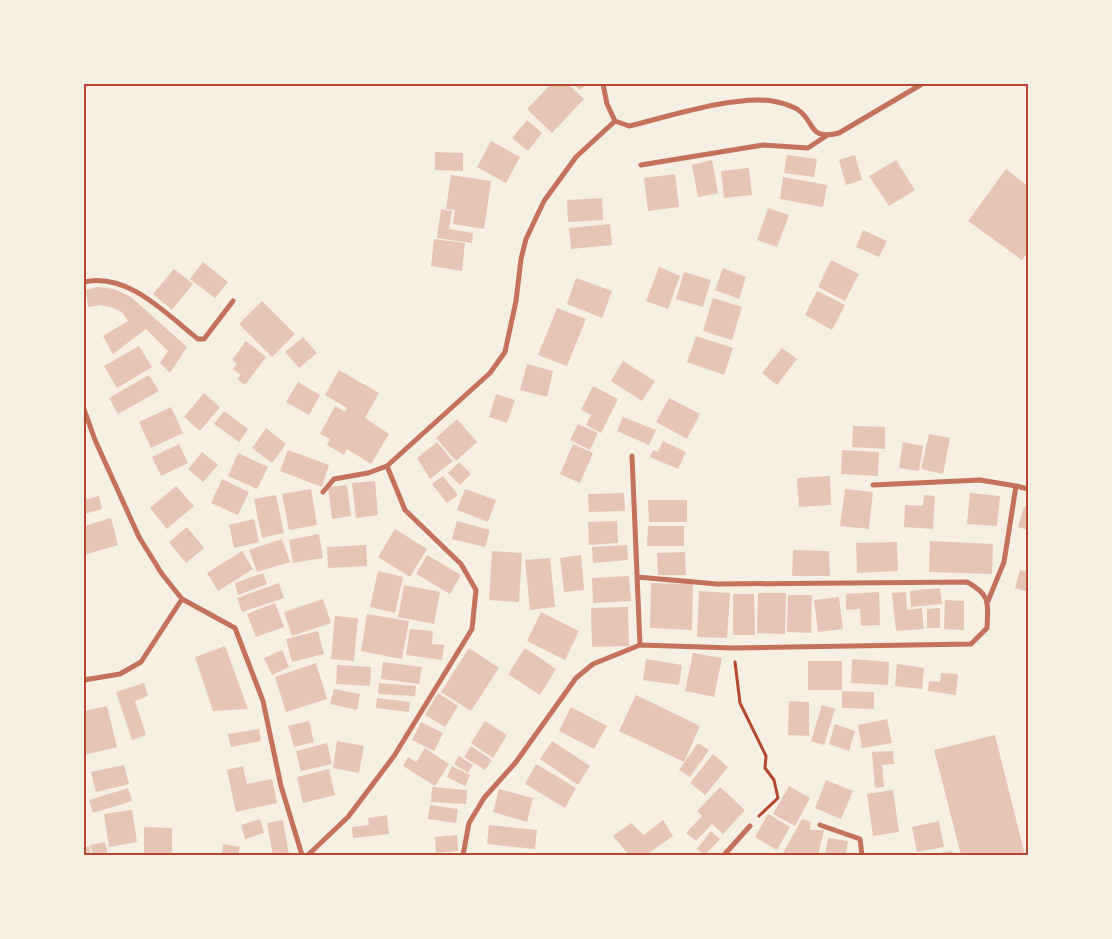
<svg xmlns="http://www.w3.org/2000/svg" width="1112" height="939" viewBox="0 0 1112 939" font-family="'IBM Plex Sans',sans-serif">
  <rect width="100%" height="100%" fill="#f6efe4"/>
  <path fill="#e6c5b7" d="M551,84H568L584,99L552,133L527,109Z
    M573,84H586L580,90Z
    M527,120L542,133L528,151L512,138Z
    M491,141L520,157L506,183L477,167Z
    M435,152L463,153V171L435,170Z
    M787,155L817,159L814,177L784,173Z
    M855,155L862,180L846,185L839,160Z
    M712,160L718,193L698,197L692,165Z
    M896,160L915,190L889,206L869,176Z
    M749,168L752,195L724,198L721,171Z
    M1006,169L1028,186V252L1022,260L968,221Z
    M675,174L679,207L648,211L644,178Z
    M451,175L491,181L484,229L453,224L455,210L446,209Z
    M783,177L827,185L823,207L780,199Z
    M602,198L603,220L568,222L567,200Z
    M768,208L789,215L777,247L757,240Z
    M441,209L452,211L449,229L473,233L472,243L437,238Z
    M610,224L612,245L571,249L569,228Z
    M863,230L887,241L879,257L856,247Z
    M434,239L465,243L462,271L431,266Z
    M831,260L859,274L845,301L818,287Z
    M203,262L228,282L215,298L190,279Z
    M659,267L680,276L668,309L646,301Z
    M723,268L746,277L739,299L715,290Z
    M174,269L193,284L172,310L153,294Z
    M684,272L711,280L703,307L676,299Z
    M576,278L612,291L602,318L567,304Z
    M98,287L114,289L131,297L187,347L170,373L160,363L168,351L146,329L113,354L103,336L128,321L122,312L111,307L100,305L88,307L86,290Z
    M817,291L845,305L832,330L805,315Z
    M713,298L742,307L732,340L703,331Z
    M262,301L295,334L272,357L239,324Z
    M557,308L586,319L567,366L538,355Z
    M696,336L733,348L724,375L687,362Z
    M303,337L317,353L299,368L285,352Z
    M246,341L266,357L245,385L237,379L241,375L233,369L237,364L232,360Z
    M139,346L152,367L117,388L104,366Z
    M782,348L797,359L777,385L762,373Z
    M623,361L655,381L642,401L611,381Z
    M527,364L553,371L547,397L520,390Z
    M339,370L379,393L365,418L389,434L371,464L347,449L344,455L327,445L330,439L320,434L335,406L345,412L347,408L325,395Z
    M149,375L159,391L118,414L109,398Z
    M298,382L320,395L309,415L286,402Z
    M593,386L618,399L601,433L586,425L591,415L581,410Z
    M204,393L220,407L200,431L184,417Z
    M496,394L515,400L507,423L489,417Z
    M669,398L700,414L687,439L656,422Z
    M171,407L183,433L151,448L139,422Z
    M224,411L248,429L239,442L214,424Z
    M623,417L656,430L649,445L617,431Z
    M457,419L477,442L456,461L436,438Z
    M578,424L598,433L590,450L570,440Z
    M853,426L885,427V449L852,447Z
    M266,428L286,444L272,463L252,448Z
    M929,434L950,438L943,474L921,469Z
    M663,441L686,452L678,469L650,457L653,450L658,452Z
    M437,442L453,461L430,479L417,458Z
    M903,442L923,446L919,471L899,468Z
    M179,444L188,463L161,476L152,457Z
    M573,444L593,453L580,483L560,474Z
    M288,450L329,465L322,487L280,471Z
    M842,450L879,452L878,476L841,474Z
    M202,452L218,465L203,482L188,469Z
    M238,453L268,467L257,489L228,476Z
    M459,462L471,474L460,485L448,473Z
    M443,476L458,495L447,503L432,484Z
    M830,476L831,505L799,507L797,478Z
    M222,479L249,492L238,515L211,503Z
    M375,481L378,515L356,518L352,483Z
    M347,485L351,516L332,519L328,487Z
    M176,486L194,506L167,529L150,508Z
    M311,489L317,525L289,530L282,494Z
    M465,489L496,500L488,522L457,510Z
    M845,489L873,492L869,529L840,526Z
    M624,493L625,511L589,512L588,494Z
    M970,493L1000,496L997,526L967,524Z
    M276,495L284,533L262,538L254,499Z
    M924,495L935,496L933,529L904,527L905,505L923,506Z
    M99,496L102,509L84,514V500Z
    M648,500H687V522H649Z
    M1024,507L1028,508V530L1018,527Z
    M111,518L118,545L84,555V526Z
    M254,519L259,542L234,548L229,525Z
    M457,521L490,530L485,547L452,539Z
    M617,521L618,543L589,545L588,522Z
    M648,526H684V546H647Z
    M187,527L204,548L186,563L169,542Z
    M395,529L427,549L410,577L378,557Z
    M319,534L323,558L293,563L289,540Z
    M282,539L290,562L257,572L249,550Z
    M930,541L993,544L992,574L929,572Z
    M897,542L898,571L857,573L856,543Z
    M366,545L367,566L328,568L327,547Z
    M627,545L628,560L593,563L592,547Z
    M793,550L829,551L830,576H792Z
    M242,551L253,569L218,591L207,573Z
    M492,551L522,553L519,602L489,600Z
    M685,552L686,575H658L657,553Z
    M427,555L461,575L450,594L416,574Z
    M581,555L584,590L564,592L560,558Z
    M550,558L555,607L530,610L525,560Z
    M1020,570L1028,572V592L1015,588Z
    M378,571L403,577L395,613L370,607Z
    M263,573L267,584L238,595L235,583Z
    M629,576L631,601L593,603L592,578Z
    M279,583L284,598L242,612L237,598Z
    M651,583L693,584L692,630L650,628Z
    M404,585L440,592L434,624L398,617Z
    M940,588L942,604L911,607L910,591Z
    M699,591L730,593L727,638L697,637Z
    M879,592L880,625L861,626L860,609L846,610V594Z
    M906,592L907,610L922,608L924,629L896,631L892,593Z
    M758,593H786L785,634L757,633Z
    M733,594H754L755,635H733Z
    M788,595H812L811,633L787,632Z
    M839,597L843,629L818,632L814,600Z
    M323,599L331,623L292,636L284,612Z
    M945,600L964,601V630L944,629Z
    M275,603L284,627L256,637L247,614Z
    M628,607L629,646L592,647L591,608Z
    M940,608V628H927V609Z
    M541,612L579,631L565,660L527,641Z
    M367,614L409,621L402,659L361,651Z
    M335,616L358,618L354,661L331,659Z
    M410,629L433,631L432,644L444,645L442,660L406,655Z
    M318,631L324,654L292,662L286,639Z
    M225,646L248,709L213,711L195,657Z
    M469,648L499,668L471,711L441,692Z
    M525,648L556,669L540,695L508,674Z
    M282,650L289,667L272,675L264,658Z
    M693,653L722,658L714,697L685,691Z
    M646,659L682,665L679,685L643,680Z
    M852,659L889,662L888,685L851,683Z
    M808,661H842V690H808Z
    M383,662L422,667L419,684L381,679Z
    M316,663L327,699L286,712L275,677Z
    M897,664L924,668L922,689L895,686Z
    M337,665L371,667L370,686L336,684Z
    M941,673L958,674L956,695L928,691L929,681L940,682Z
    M144,683L148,696L135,701L146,735L132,740L116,692Z
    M379,683L416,686L415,696L378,694Z
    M334,689L360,694L357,710L330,704Z
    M842,691L874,692V709L842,708Z
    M438,693L458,706L445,727L425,715Z
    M636,695L700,726L684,762L619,731Z
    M377,698L410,702L409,712L376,708Z
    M789,701L809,702V736L788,735Z
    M822,705L835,709L824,745L811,741Z
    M107,706L117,747L84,755V711Z
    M571,707L607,726L594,749L559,731Z
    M887,719L892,743L862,748L858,725Z
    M309,721L314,742L294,747L288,726Z
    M485,721L507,735L493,758L471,743Z
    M421,722L443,733L434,751L412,740Z
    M835,724L855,731L849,751L829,744Z
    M259,729L261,741L231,747L228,734Z
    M995,735L1025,855H961L934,750Z
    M337,741L364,746L359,773L333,768Z
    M552,741L590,766L578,785L540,759Z
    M327,743L332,764L301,771L296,751Z
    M698,743L709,750L690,777L679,770Z
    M471,746L492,760L485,770L464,757Z
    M425,748L449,764L435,786L403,766L408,757L416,762Z
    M893,751L894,764L882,765L884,787L875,788L872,752Z
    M713,754L728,767L705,795L690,783Z
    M459,756L473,765L468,773L454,764Z
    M536,764L576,788L565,808L525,784Z
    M124,765L129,784L96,792L91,772Z
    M243,766L247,784L272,779L277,803L236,812L227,770Z
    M452,766L470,775L465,786L447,777Z
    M329,769L335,795L303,803L297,777Z
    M826,780L853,791L841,819L815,808Z
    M789,786L810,798L795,826L773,814Z
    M432,787L467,790L466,804L431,802Z
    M720,787L745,810L723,834L712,824L696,841L686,833L702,816L697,811Z
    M128,788L132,801L93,813L89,800Z
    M499,789L533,798L527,822L493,812Z
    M893,790L899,832L873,836L867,794Z
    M430,805L458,809L456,823L428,819Z
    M132,810L137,842L109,847L104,814Z
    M768,814L790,827L777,850L755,837Z
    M387,815L389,834L353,838L352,827L369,825L368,818Z
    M260,819L264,833L245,839L241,825Z
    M802,819L811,822L810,830H824L818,855H782Z
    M283,820L289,855H273L267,823Z
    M663,820L673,836L646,855H629L613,836L631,823L644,835Z
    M939,821L944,847L917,852L912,827Z
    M489,825L537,830L535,849L487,844Z
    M144,827L172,828V855H144Z
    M711,831L720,839L705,855L697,849Z
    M457,835L458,851L436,853L435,837Z
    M828,838L848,841L846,853L855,855H825Z
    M105,842L108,855H93L90,845Z
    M223,844L240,847L238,855H222Z
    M89,846L91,855H84V848Z
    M952,851L953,855H934V854Z"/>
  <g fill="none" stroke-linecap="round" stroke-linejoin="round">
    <path stroke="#b5482f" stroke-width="3" d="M735,662L740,703L766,756L765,768L774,780L778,798L759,816"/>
    <path stroke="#c5725c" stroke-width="5" d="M603,84L607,104L615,121L629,126C667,117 735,95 772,101C779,102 791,106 797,109C816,121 807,141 839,133L922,84
      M641,165L763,145L808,148L826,136
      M84,282C128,272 166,314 198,339H204L233,301
      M84,409L95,440L139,537L162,574L182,599L235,628L263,701L281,786L302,855
      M632,456L640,645
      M873,485L980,480L1016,486L1004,562L988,601
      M1016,486L1028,489
      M323,492L334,479L368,473L387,466
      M84,680L120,674L141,662L182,599
      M820,825L860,839L862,855
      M308,855L348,817L394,756L472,629L476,590L461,564L405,510L387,466L490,373L505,352L516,301L521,259L526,239L544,201L576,157L615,121
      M463,855L469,823L484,798L516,762L576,678L593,664L640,645L733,648L971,644L987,628C988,603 991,595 967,582L717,584L637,577
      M724,855L750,826"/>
  </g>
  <rect width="1112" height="939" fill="none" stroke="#f6efe4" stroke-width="170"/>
  <rect x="85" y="85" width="942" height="769" fill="none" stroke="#b5482f" stroke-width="2"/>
</svg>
